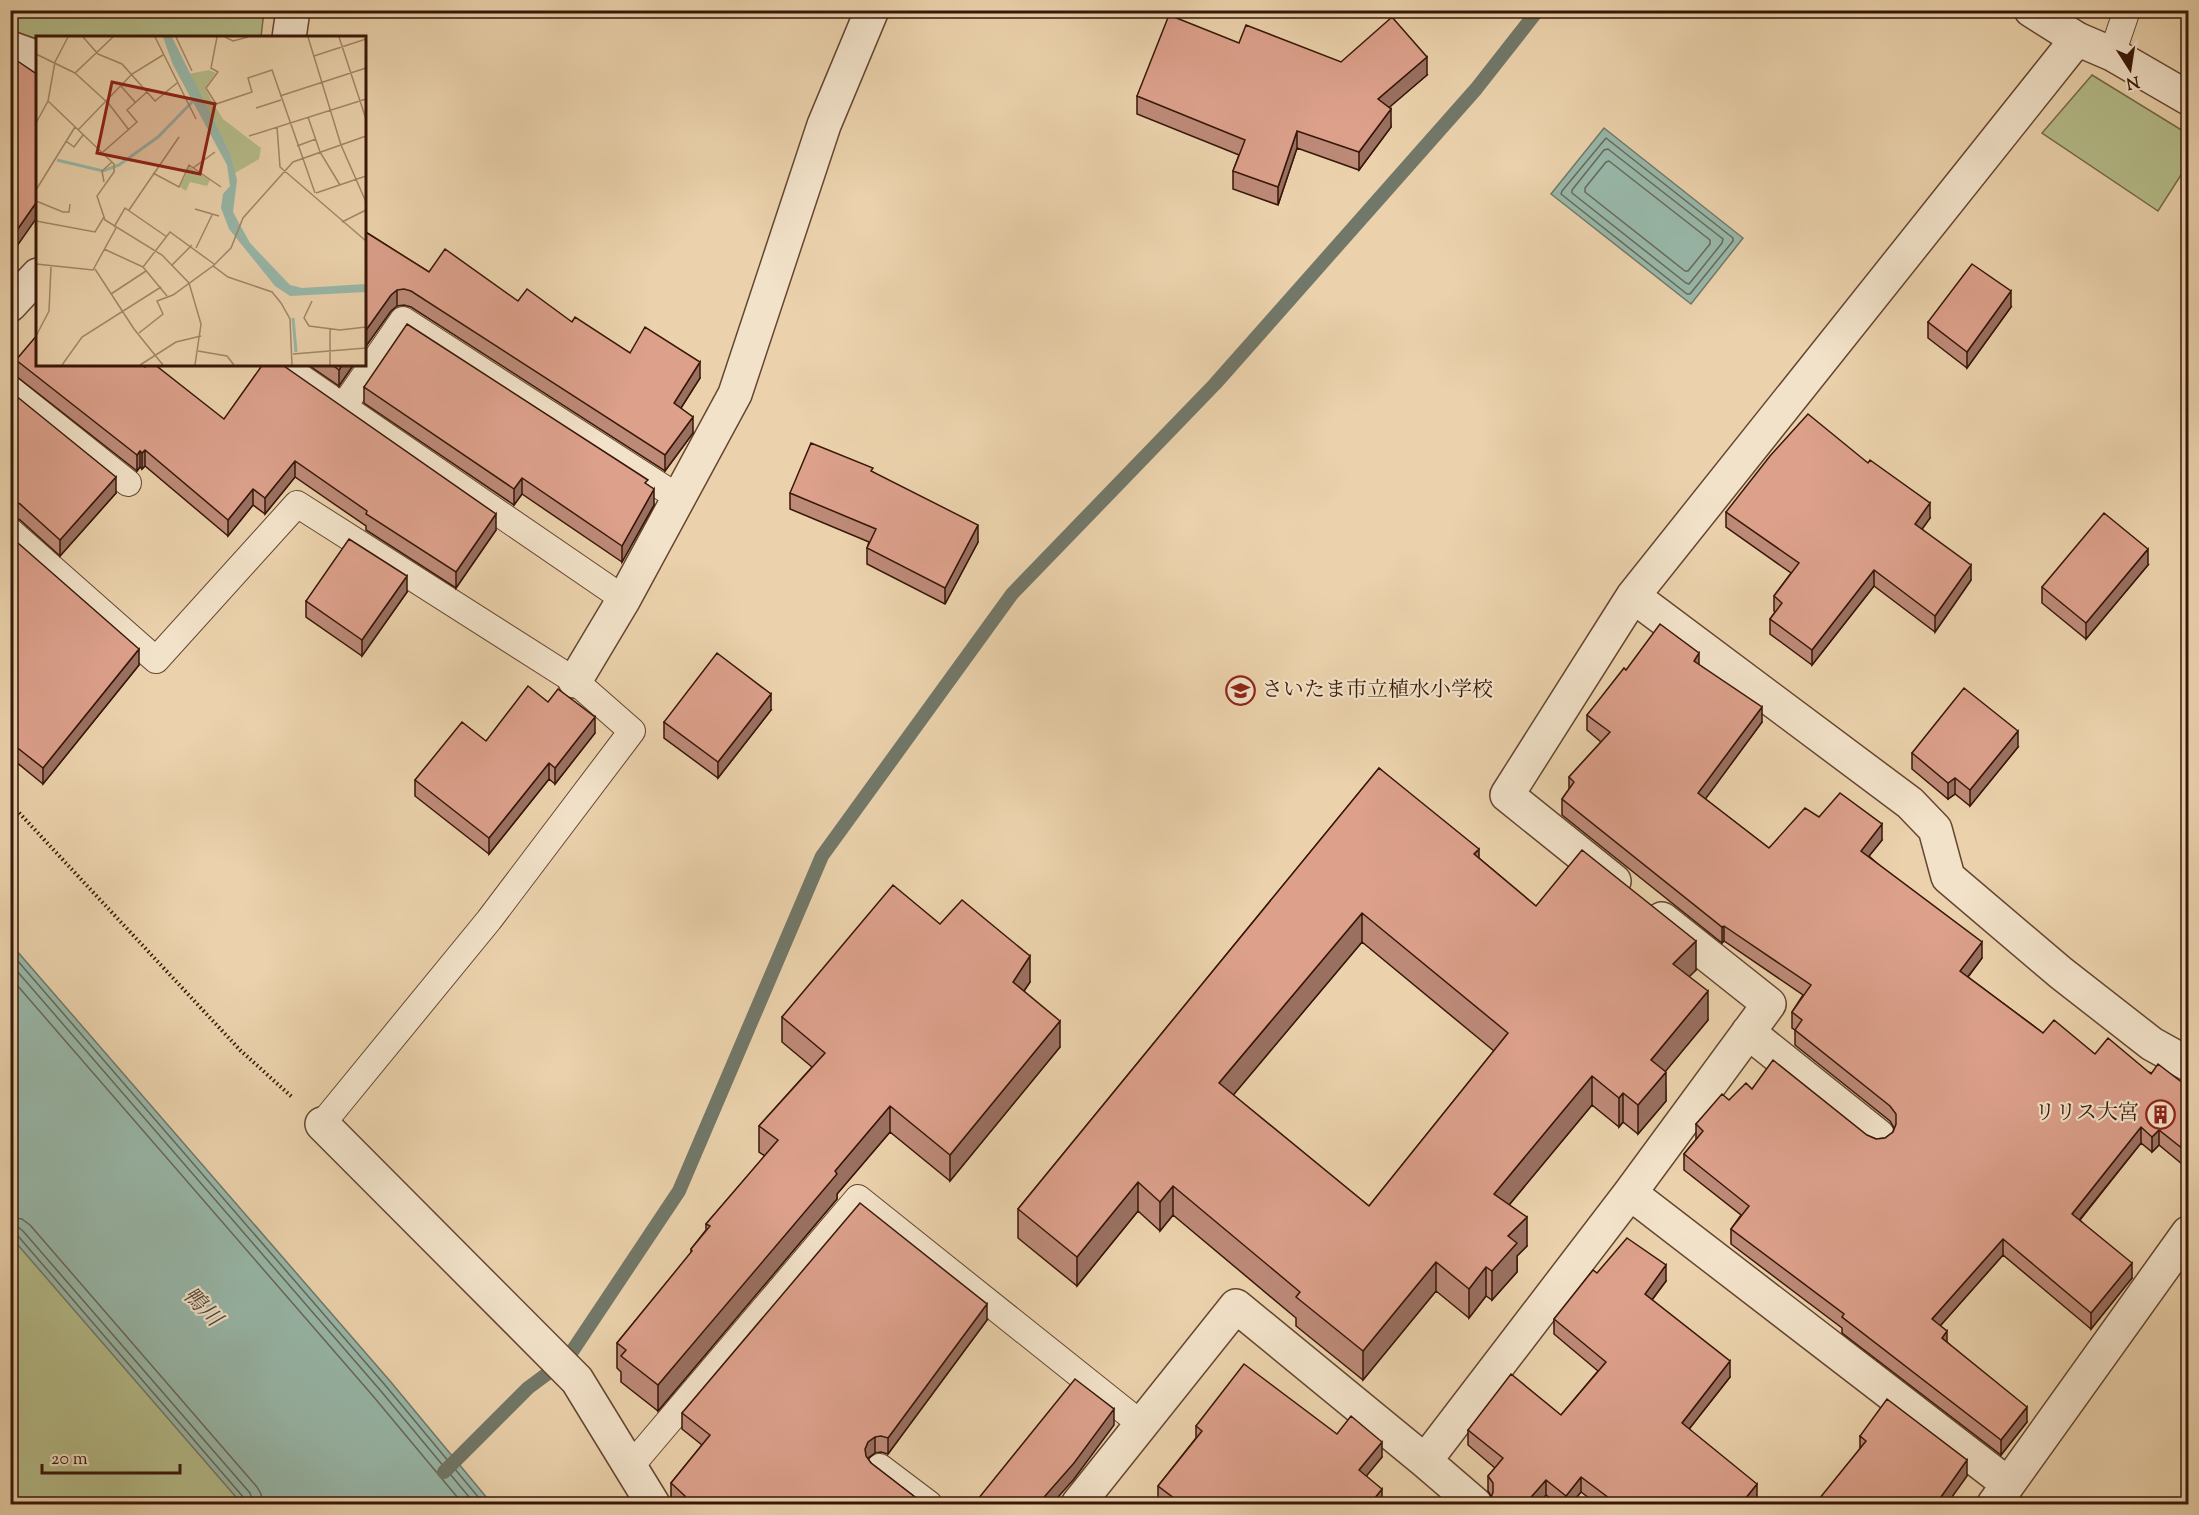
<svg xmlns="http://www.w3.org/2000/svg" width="2199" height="1515" viewBox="0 0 2199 1515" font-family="'Sorts Mill Goudy','Noto Serif JP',serif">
  <rect width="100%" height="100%" fill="#ebd2ac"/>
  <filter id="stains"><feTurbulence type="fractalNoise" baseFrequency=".00333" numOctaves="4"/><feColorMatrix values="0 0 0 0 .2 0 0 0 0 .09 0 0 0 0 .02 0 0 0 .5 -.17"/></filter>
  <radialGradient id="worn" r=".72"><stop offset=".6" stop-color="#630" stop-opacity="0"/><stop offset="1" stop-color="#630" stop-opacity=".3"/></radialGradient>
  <path fill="#b5bd8b" stroke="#766a4a" stroke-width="1.5" d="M11,10H264V11L261,37L38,38L37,39L11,30Z
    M2092,75L2188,134V164L2158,211L2042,133Z
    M10,1211L289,1504H24L10,1488Z"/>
  <path fill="#98b8aa" stroke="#727869" stroke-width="1.5" d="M1604,128L1743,238L1691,304L1551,194Z
    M10,943L390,1381L492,1504H242L11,1237Z"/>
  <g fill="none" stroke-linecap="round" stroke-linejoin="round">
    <path stroke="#686859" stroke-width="1.5" d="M1606,138L1733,238V241L1690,294H1687L1561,194L1562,191Z
      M1608,149L1723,239L1722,243L1689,284L1686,283L1572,193V190L1604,150Z
      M1609,161L1710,240V244L1688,271H1685L1585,192V188L1606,162Z
      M10,952L385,1385L484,1504
      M10,963L380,1390L475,1504
      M10,977L373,1396L463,1504
      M10,1217L22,1219L30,1225L257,1487L261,1494L263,1504
      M10,1226L18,1227L23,1231L250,1493L254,1504
      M10,1234L18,1236L244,1498L246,1504"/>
    <path stroke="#727869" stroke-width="14" d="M444,1472L528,1388L567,1359L679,1191L822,856L1012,594L1215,384L1476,89L1538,10"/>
    <defs>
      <path id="service" d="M2112,54L2127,10
        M281,364L624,599
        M10,389L128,483
        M343,407L403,320L679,498
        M10,531L156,660L297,504L575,681L632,731L489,920L322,1124
        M630,1467L858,1198L1141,1424
        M880,1467L929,1504"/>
      <path id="minor" d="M289,38L293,10
        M10,48L38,58
        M10,305L38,275
        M1633,596L1910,803L1935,829L1948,877L2061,973L2152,1044L2188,1064
        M575,681L624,599L735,394L824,125L872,10
        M1614,881L1507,795L1633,596L2077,39
        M1748,1032L1878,1136
        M322,1124L577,1380L653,1504
        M1630,1193L2008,1484
        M1425,1461L1630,1193L1769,1004L1662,919
        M1078,1504L1236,1306L1425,1461L1475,1504
        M1994,1504L2188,1233"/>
      <path id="tertiary" d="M2031,10L2077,39L2112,54L2188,98"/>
    </defs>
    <use href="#service" stroke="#654631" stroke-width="28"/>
    <use href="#minor" stroke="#654631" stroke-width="36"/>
    <use href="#tertiary" stroke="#654631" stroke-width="36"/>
    <path stroke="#381708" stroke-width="4" stroke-dasharray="1.5 3" stroke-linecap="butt" d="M10,803L240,1050L292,1097"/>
    <use href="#service" stroke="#f2e2c9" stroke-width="26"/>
    <use href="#minor" stroke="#f2e2c9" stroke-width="33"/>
    <use href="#tertiary" stroke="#f2e2c9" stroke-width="33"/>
  </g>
  <path fill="#bd8a78" stroke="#381708" stroke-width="1.5" fill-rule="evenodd" d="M1239,43L1341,62L1427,75L1389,107L1391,127L1359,170L1297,148L1278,205L1233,189V171L1239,155L1137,114V96Z
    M364,231L429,272L518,301L572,322L630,353L700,378L681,408L693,433L665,471L411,307L404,305L397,306L391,311L364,349Z
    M2011,307L1967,368L1928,338V322Z
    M16,360L224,419L496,530L456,588L366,530V526L295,477L265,514L253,505L228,536L145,466L142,469L140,467L137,471L16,376Z
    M307,364H354L339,386Z
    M364,387L648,485L654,505L622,562L522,494L514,505L364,403Z
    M10,391L116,493L60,556L20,520L11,516V508L10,507Z
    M873,472L978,542L945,604L867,564V548L869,542L790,509V493Z
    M1726,512L1930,518L1922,529L1971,580L1935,632L1874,586L1812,665L1770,634V619L1775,612L1774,611V596L1791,573L1726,527Z
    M10,536L139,665L43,784L10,757Z
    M2148,565L2086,639L2042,603V587Z
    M407,592L362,656L306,617V601Z
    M1699,665L1762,722L1705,799L1769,848L1819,817L1882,840L1869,856L1982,958L1968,977L2043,1033L2095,1054L2184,1084L2188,1077V1169L2159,1145L2152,1152L2141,1143L2080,1220L2132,1278L2091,1329L2003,1255L1940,1326L1947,1342L2027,1422L2001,1455L1842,1333V1328L1731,1244V1229L1741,1215L1684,1170V1154L1696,1140V1124L1729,1100L1752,1089L1876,1139L1885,1138L1893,1132L1894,1128L1890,1121L1795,1045V1030L1792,1028V1012L1803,995L1724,941L1722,943L1562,815V799L1569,789V777L1601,742L1587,730V715L1626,670Z
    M548,702L595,733L555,784L549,779L489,854L415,796V780L486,741Z
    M771,710L718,778L664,738V722Z
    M2018,747L1970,806L1955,794L1948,799L1912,769V753Z
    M1379,768L1479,858L1536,906L1696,970L1689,976L1708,1020L1665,1071L1666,1101L1638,1134L1623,1122L1619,1127L1592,1105L1509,1205L1527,1246L1517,1256V1272L1492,1300L1486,1296L1469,1318L1436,1291L1363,1380L1296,1326V1318L1173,1215L1160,1231L1138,1211L1077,1286L1018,1238V1209ZM1362,942L1494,1051L1369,1206L1233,1095Z
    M940,924L1030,982L1024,991L1060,1047L950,1181L890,1132L837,1194V1199L658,1411L621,1382V1372L617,1368V1343L691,1253V1249L706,1230V1224L765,1156L759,1152V1126L812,1067L782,1042V1017Z
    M1597,1273L1666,1281L1652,1300L1730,1377L1689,1429L1757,1499L1753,1504H1597L1581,1492L1571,1504H1558L1546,1495L1490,1500L1491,1496L1488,1491V1476L1495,1468L1468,1445V1430L1561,1415L1598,1371L1554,1334V1319Z
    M987,1320L888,1454L881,1452L875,1453L868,1459L871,1463L924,1504H676L671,1499V1483L702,1445L682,1429V1413Z
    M1196,1426L1337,1434L1382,1457L1366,1476L1382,1504H1162L1158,1501V1486L1196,1438Z
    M1860,1436L1967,1476L1860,1449Z"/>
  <path fill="#9a7061" stroke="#381708" stroke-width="1.5" d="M1427,57V75L1378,117V99Z
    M1391,109V127L1359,170V152Z
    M1297,131V148L1278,205V187Z
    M38,200V216L10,256V240Z
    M397,290V306L391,311L364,349V333L391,295Z
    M2011,291V307L1967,368V352Z
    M700,362V378L674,419V403Z
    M343,364H354L339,386V370Z
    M693,417V433L665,471V455Z
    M145,450V466L142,469V453Z
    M140,451V467L137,471V455Z
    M295,461V477L265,514V498Z
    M116,477V493L60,556V540Z
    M522,478V494L514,505V489Z
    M253,489V505L228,536V520Z
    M654,489V505L622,562V546Z
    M1930,503V518L1915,539V524Z
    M496,514V530L456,588V572Z
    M978,525V542L945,604V588Z
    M2148,549V565L2086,639V623Z
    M1971,565V580L1935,632V616Z
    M1874,570V586L1812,665V650Z
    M407,576V592L362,656V640Z
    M139,649V665L43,784V768Z
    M1699,653V669L1694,661Z
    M771,694V710L718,778V762Z
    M1762,707V722L1698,809V793Z
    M595,717V733L555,784V768Z
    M2018,731V747L1970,806V790Z
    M549,763V779L489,854V838Z
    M1955,778V794L1948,799V783Z
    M1882,824V840L1861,866V851Z
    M1479,849V878L1474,854Z
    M1362,913V942L1219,1112V1083Z
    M1724,926V941L1722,943V927Z
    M1696,941V970L1673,993V964Z
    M1982,942V958L1960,987V971Z
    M1030,956V982L1013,1007V982Z
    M1708,991V1020L1651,1089V1060Z
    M1060,1021V1047L950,1181V1155Z
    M1666,1072V1101L1638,1134V1105Z
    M1592,1076V1105L1494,1223V1194Z
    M1623,1093V1122L1619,1127V1098Z
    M890,1106V1132L837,1194V1199L658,1411V1385L835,1171Z
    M2141,1127V1143L2072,1229V1214Z
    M2159,1130V1145L2152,1152V1137Z
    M1138,1182V1211L1077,1286V1257Z
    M1173,1186V1215L1160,1231V1202Z
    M1527,1217V1246L1517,1256V1272L1492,1300V1271L1508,1236Z
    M2003,1239V1255L1932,1335V1319Z
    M1436,1262V1291L1363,1380V1351Z
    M2132,1263V1278L2091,1329V1313Z
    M1666,1265V1281L1645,1309V1294Z
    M1486,1267V1296L1469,1318V1289Z
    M987,1304V1320L888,1454V1438Z
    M1947,1331V1347L1942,1338Z
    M1730,1361V1377L1682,1438V1423Z
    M2027,1407V1422L2001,1455V1440Z
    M1114,1409V1425L1074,1479L1052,1504H1038Z
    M875,1437V1453L868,1458L865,1465V1449L868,1442Z
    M1382,1442V1457L1359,1485V1470Z
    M1967,1460V1476L1947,1504H1936Z
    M1581,1477V1492L1571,1504H1566V1496Z
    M1546,1480V1495L1538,1504H1525Z
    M1757,1484V1499L1753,1504H1741Z
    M1382,1489V1504H1370Z"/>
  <path fill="#dca08b" stroke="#381708" stroke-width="1.5" fill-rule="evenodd" d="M1169,15L1239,43L1246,25L1341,62L1392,17L1427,57L1378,99L1391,109L1359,152L1297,131L1278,187L1233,171L1245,140L1137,96Z
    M16,60L38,75V200L10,240V69Z
    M364,231L429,272L445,249L518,301L527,289L572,322L575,317L630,353L645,327L700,362L674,403L693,417L665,455L411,291L404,289L397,290L391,295L364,333Z
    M1972,264L2011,291L1967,352L1928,322Z
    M407,324L648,480L645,483L654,489L622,546L522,478L514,489L364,387Z
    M38,334V364H143L145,367L147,364H154L224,419L263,364H281L496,514L456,572L366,514L367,511L295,461L265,498L253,489L228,520L145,450L142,453L140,451L137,455L16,360Z
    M331,364H343L339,370Z
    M10,391L116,477L60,540L20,504L11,500L16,495L10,491Z
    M1808,414L1868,463L1870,460L1930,503L1915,524L1971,565L1935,616L1874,570L1812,650L1770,619L1782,603L1774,596L1799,563L1726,512L1770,456Z
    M811,443L873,468L871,471L978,525L945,588L867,548L876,529L790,493Z
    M2104,513L2148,549L2086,623L2042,587Z
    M10,536L139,649L43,768L10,742Z
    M349,539L407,576L362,640L306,601Z
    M1660,624L1699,653L1694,661L1762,707L1698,793L1769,848L1805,808L1819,817L1840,793L1882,824L1861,851L1982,942L1960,971L2043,1033L2054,1020L2095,1054L2108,1038L2151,1074L2158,1064L2184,1084L2188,1077V1153L2159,1130L2152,1137L2141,1127L2072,1214L2132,1263L2091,1313L2003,1239L1932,1319L1947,1331L1942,1338L2027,1407L2001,1440L1842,1317L1844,1314L1731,1229L1749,1206L1684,1154L1703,1131L1696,1124L1722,1094L1729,1100L1746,1083L1752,1089L1773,1060L1867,1135L1876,1139L1885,1138L1893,1132L1896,1124V1114L1890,1106L1795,1030L1802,1020L1792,1012L1811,985L1724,926L1722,927L1562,799L1574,782L1569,777L1610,732L1587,715L1624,668L1626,670Z
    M717,653L771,694L718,762L664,722Z
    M528,686L548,702L558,689L595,717L555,768L549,763L489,838L415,780L462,722L486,741Z
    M1964,688L2018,731L1970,790L1955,778L1948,783L1912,753Z
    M1379,768L1479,849L1474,854L1536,906L1582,850L1696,941L1673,964L1708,991L1651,1060L1666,1072L1638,1105L1623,1093L1619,1098L1592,1076L1494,1194L1527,1217L1508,1236L1517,1243L1492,1271L1486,1267L1469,1289L1436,1262L1363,1351L1296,1297L1300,1292L1173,1186L1160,1202L1138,1182L1077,1257L1018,1209ZM1362,913L1508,1033L1369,1206L1219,1083Z
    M893,885L940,924L962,900L1030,956L1013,982L1060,1021L950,1155L890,1106L835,1171L837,1174L658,1385L621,1356L626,1350L617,1343L692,1251L691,1249L710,1226L706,1224L778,1140L759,1126L825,1053L782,1017Z
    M860,1203L987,1304L888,1438L881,1436L875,1437L868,1442L865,1449L866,1456L871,1463L924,1504H681L679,1503L685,1496L671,1483L710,1435L682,1413Z
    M1627,1238L1666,1265L1645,1294L1730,1361L1682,1423L1757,1484L1741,1504H1617L1581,1477L1566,1496L1546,1480L1525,1504H1484L1490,1500L1493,1492V1483L1488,1476L1503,1458L1468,1430L1511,1374L1561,1415L1606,1362L1554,1319L1593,1270L1597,1273Z
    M1244,1364L1337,1434L1351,1416L1382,1442L1359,1470L1382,1489L1370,1504H1182L1158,1486L1202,1431L1196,1426Z
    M1075,1379L1114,1409L1074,1463L1038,1504H974Z
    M1887,1399L1967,1460L1936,1504H1815L1866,1441L1860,1436Z"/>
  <defs>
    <symbol id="school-ring" viewBox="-11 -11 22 22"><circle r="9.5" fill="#f2e2c9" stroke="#8f2418" stroke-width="1.5"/><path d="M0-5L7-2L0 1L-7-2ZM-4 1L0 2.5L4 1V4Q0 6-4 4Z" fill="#8f2418"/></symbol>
    <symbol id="building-ring" viewBox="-11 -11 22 22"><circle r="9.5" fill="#f2e2c9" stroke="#8f2418" stroke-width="1.5"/><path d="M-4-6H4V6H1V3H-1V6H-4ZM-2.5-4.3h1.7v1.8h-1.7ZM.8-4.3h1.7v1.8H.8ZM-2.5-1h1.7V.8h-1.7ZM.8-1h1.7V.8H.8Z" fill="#8f2418"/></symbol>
  </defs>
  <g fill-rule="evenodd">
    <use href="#school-ring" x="1224" y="674" width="33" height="33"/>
    <use href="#building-ring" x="2144" y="1098" width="33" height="33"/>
  </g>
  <g text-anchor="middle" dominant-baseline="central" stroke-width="4.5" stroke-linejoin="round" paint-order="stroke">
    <g font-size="21" fill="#381708" stroke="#f2e2c9" text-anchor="start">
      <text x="1262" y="691">さいたま市立植水小学校</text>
      <text x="2139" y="1114" text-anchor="end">リリス大宮</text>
    </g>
    <g font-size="22" font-style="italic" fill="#554739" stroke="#f2e2c9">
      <text transform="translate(201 1308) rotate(46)">鴨川</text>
    </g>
  </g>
  <g transform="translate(36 36)">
    <rect width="330" height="330" fill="#ebd2ac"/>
    <path d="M173,34L180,37L169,52L178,69L187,83L225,112L223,123L199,137L192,113L152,38ZM153,131L174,144L171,150L154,146L150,155L144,151Z" fill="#b5bd8b"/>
    <path d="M127,1H136L194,117L201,144L197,176L214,207L254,249L266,252L330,248V256L254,260L239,250L193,193L185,172L187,158L194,150L191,129L137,29Z" fill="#98b8aa"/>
    <path fill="none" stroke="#98b8aa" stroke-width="3" d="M21,124L67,135L83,129L122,101L157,65M257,282L260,316"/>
    <path fill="none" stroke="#a3876a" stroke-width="1.5" d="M47,1L62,18L86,28L119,65L141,47M119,1L160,83M140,1L156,35M181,1L175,32L182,36L170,52L180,68L216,56L212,42L236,34L279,157M189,1L197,5L212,1M272,1L305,109L330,166M303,1L330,83M0,18L39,37L77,1M278,20L330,3M39,37L73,68L93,94M84,49L99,66M244,60L330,32M12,65L78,128V136L61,160L69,184L126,219L153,247L165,288L159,329M220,72L245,64M272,81L284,116L304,149M0,87L12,65L19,26L32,1M241,91L244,131L330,205M42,94L96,38L127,19M213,100L330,63M30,105L38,111L47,99M261,110L280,103M67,116L101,86L91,74L111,56M157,132L179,116M117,137L143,151L153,129L185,151M68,146L66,135L76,126M0,154L39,91M280,157L330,140M0,165L27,176H33L34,168M159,173L183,180M93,174L143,101M0,185L59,196L68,181M306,186L330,174M78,191L89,172L131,201M160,212L176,179M68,213L107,231M0,228L57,234L80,192M136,229L156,209M177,230L195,212L207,182L257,126L330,100M59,233L98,293L127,329M75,258L110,235M131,260L107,231L134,196L178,228M276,265L268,282L273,290L304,294L330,291M294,293V329M103,297L127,278L121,265L137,259L177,230L192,241L236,256L245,267L254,283L256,329M0,300L13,275L15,231M162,315L191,320L198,329M257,318L330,312M26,329L46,301L125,251M104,329L140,306L165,300"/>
    <path fill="#8f2418" fill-opacity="0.15" stroke="#8f2418" stroke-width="3" d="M76,46L179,68L164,138L61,117Z"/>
    <rect width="330" height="330" fill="none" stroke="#381708" stroke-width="3"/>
  </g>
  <rect width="2199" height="1515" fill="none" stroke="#ebd2ac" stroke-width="36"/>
  <rect x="12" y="12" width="2175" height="1491" fill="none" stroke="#381708" stroke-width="3"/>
  <rect x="18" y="18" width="2163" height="1479" fill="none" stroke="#381708" stroke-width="1.5"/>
  <g transform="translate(2130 69) rotate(168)" stroke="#f2e2c9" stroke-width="4.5" paint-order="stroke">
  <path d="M0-4.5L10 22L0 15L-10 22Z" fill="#381708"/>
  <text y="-9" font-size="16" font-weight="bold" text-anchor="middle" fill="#381708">N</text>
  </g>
  <path d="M42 1464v9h138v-9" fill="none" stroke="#381708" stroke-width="3"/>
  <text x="51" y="1464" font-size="18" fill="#381708" stroke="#f2e2c9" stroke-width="4.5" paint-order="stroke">20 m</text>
  <rect width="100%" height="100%" filter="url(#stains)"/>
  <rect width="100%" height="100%" fill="url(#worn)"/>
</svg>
